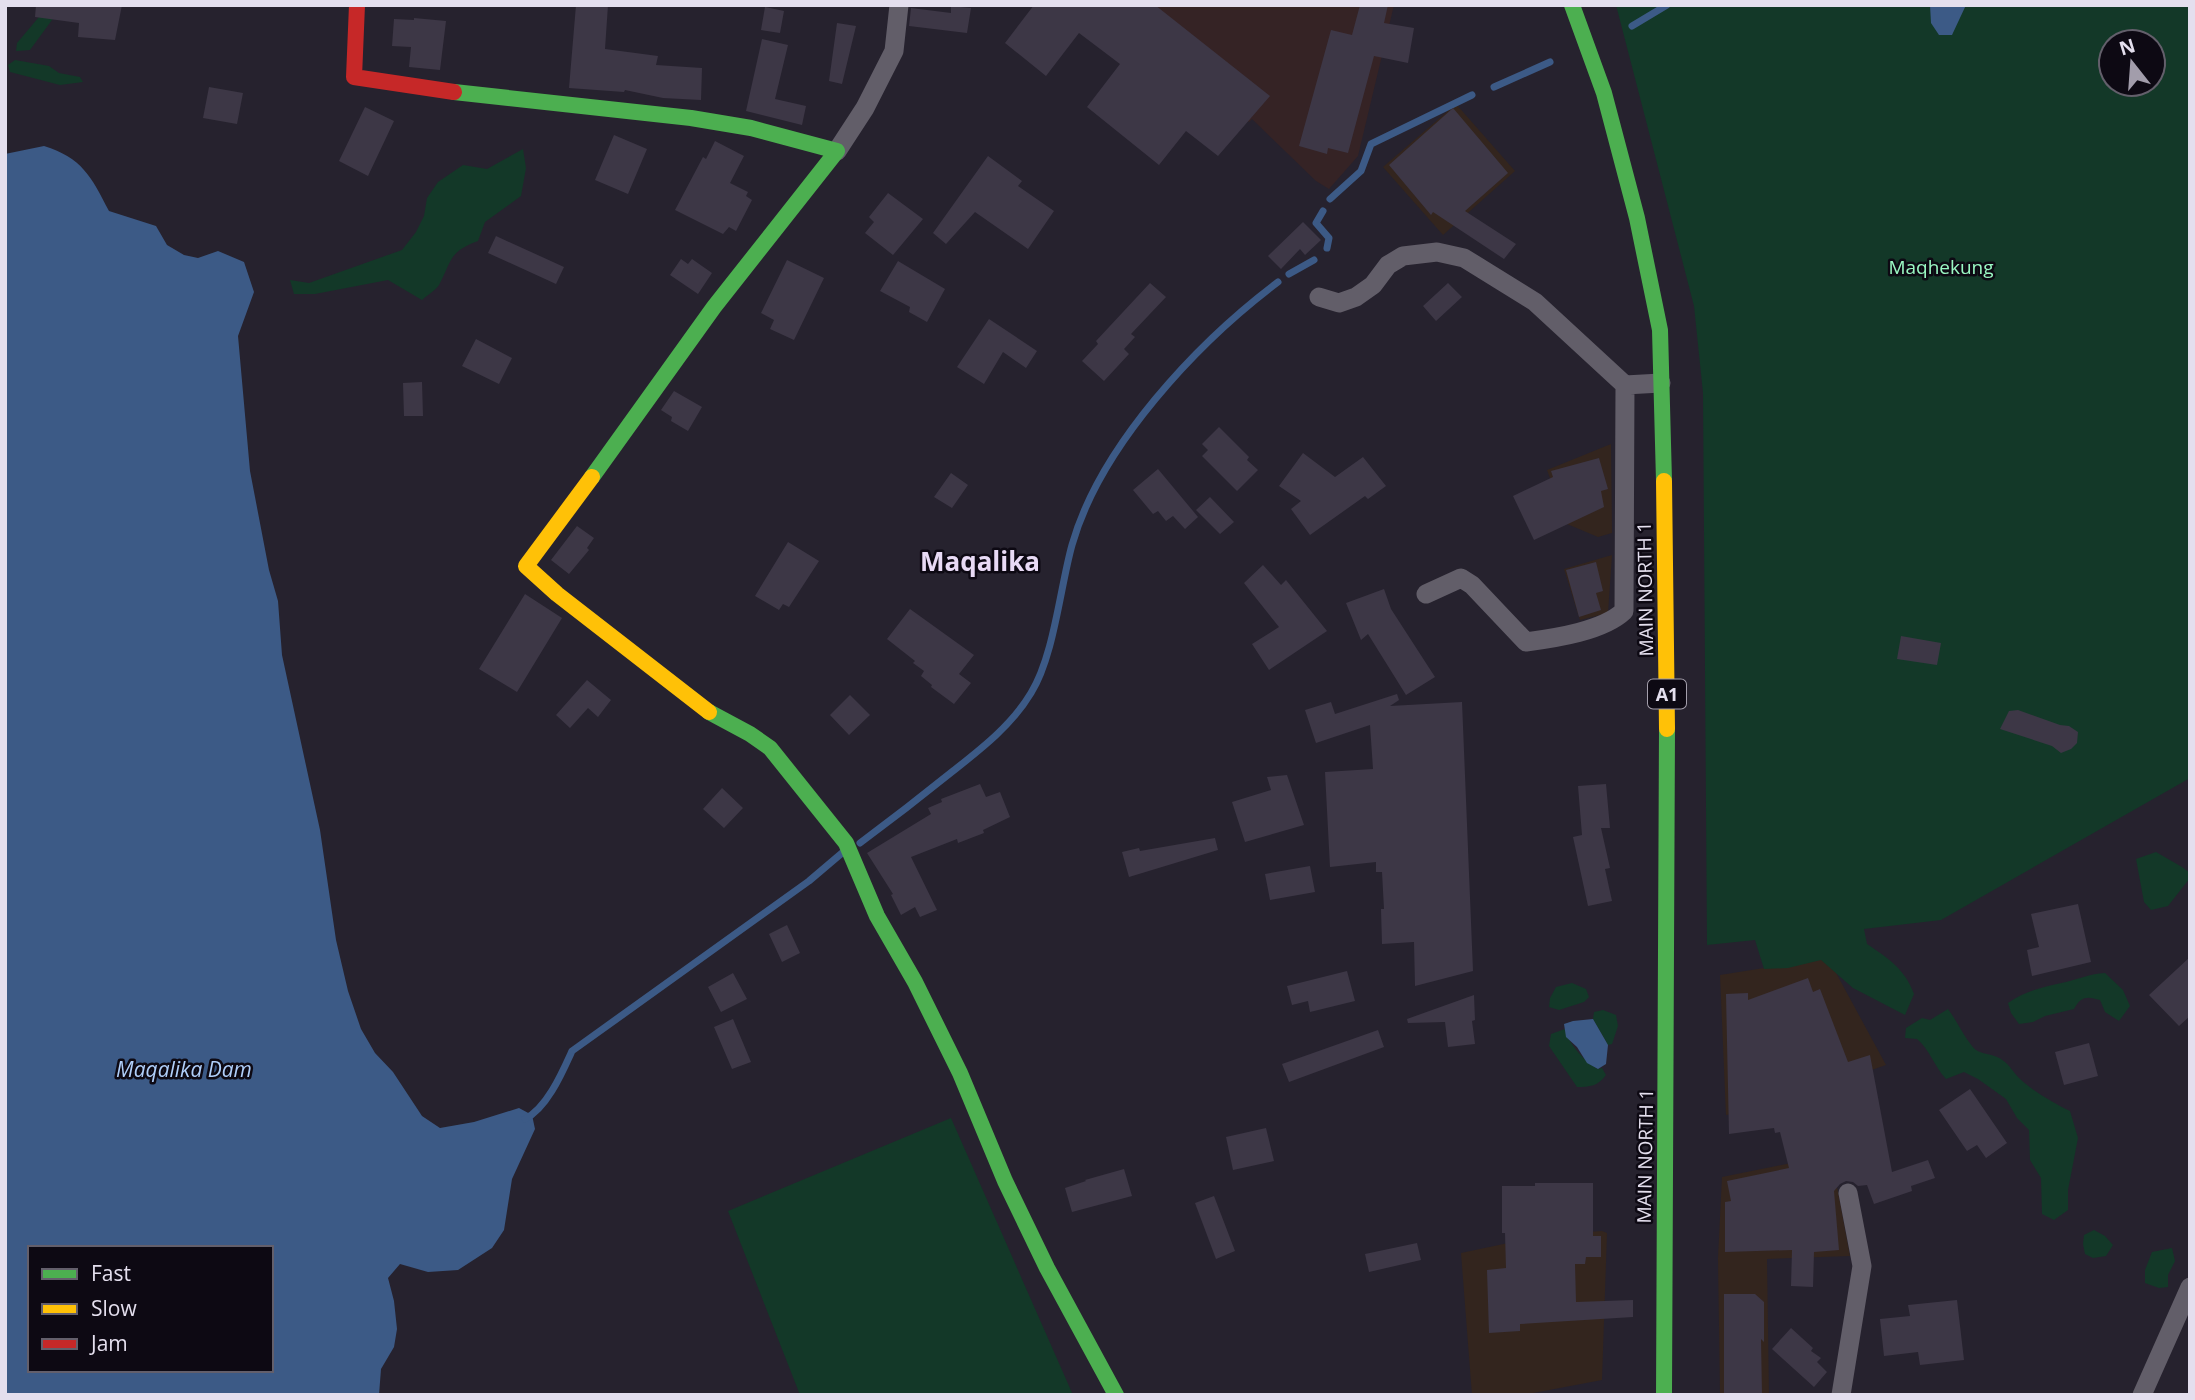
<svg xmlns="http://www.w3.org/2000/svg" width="2195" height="1400" viewBox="0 0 2195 1400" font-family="'Open Sans',sans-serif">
  <rect width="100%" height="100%" fill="#26222e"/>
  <path fill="#33251e" d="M1456,104L1515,171L1443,235L1383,167Z
    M1611,444L1612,533L1598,537L1567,524L1547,470Z
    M1612,555L1608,613L1580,620L1564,569Z
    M1828,958L1886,1065L1828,1085L1779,1107L1726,1115L1720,975Z
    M1831,1155L1850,1256L1767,1259L1769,1395H1720L1718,1258L1722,1177Z
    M1602,1231L1607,1233L1602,1380L1522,1395H1472L1461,1253L1546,1235Z"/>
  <path fill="#352325" d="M1100,5H1394L1358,156L1329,189L1316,181L1252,119L1249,122Z"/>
  <path fill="#133828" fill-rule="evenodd" d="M49,5H63L30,50L16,51L17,43Z
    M1616,5H2190V778L1941,920L1864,929L1867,944C1888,958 1905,969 1914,994L1905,1015L1853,988L1821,960L1788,968L1764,969L1755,940L1707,945L1703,393L1694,306ZM2111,42H2153V84H2111Z
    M15,60L49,66L59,73L80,77L83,82L60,85L10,72L8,65Z
    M523,149L526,168L521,196L485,222L478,241C448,252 452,261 439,285C435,291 427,295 422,300L388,280L315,294H294L290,280L309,283L402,250L416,232L424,216L427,198L438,182L463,165L487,169Z
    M2156,852L2182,867L2190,873V878L2168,906L2151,910L2144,902L2136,859Z
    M2105,973L2123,990L2130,1006L2119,1021L2105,1012L2100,1000C2087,996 2081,996 2074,1009L2045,1016L2033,1022L2019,1024L2011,1013L2008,1003C2027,990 2044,987 2066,982C2082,978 2089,974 2105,973Z
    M1572,983L1586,989L1589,997L1584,1002L1559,1010L1549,1007L1550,998L1556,987Z
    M1948,1009C1957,1021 1963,1035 1972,1046C1980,1057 1993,1051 2005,1062C2010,1066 2014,1073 2019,1078C2031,1090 2055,1104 2070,1111L2078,1138L2068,1190V1210L2054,1220L2042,1214L2041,1178L2030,1160L2029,1130L2017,1118L2006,1099L1978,1079L1964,1072L1946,1079C1934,1066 1930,1050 1917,1039L1905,1038L1906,1028L1922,1018L1930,1020Z
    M1603,1010L1616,1015L1618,1026L1612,1044L1608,1045L1593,1019L1594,1012Z
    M1565,1029C1567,1042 1586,1063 1598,1069L1602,1068L1606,1075C1598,1086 1590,1087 1577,1087L1549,1046L1551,1034Z
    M951,1118L1073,1395H800L728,1211Z
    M2094,1230L2105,1236L2113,1245L2106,1256L2093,1258L2085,1254L2083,1244L2084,1235Z
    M2172,1248L2175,1261L2168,1275V1287L2159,1288L2145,1283V1270L2152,1252Z"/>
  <path fill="#3c5a86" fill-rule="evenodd" d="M1966,5L1952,35H1939L1931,23L1930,5Z
    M44,146C82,158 91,176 109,211L156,226L167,245L184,255L198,258L218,251L244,262L254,292L238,336L250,471L269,570L278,601L282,655L320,830L336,940L348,991L361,1029L375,1053L393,1072L422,1116L440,1128L474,1122L519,1108L532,1115L535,1129L512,1179L504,1230L492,1248L458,1270L428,1272L400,1264L388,1278L394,1301L397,1329L394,1347L381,1369L379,1395H5V154ZM30,1248H271V1370H30Z
    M1593,1019L1608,1045L1606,1064L1598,1069L1587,1063L1577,1047L1566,1037L1564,1024L1573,1021Z"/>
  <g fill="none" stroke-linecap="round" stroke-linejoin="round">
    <path stroke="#3c5a86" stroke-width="7" d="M1632,26L1667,5
      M1494,87L1550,62
      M1330,199L1361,171L1371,144L1472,95
      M1323,211L1316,223L1329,238L1327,248
      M1289,274L1314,260
      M860,843C891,820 922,796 953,771C981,749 1012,725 1031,693C1054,656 1060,588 1072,545C1100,446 1197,343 1278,282
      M525,1119C547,1108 562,1073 572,1051L809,881L842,853"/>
  </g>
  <path fill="#3d3746" d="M36,5H122L115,40L78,37L79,23L35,17Z
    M576,5H608L605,49L658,56L656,65L702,68L701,100L663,98L625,90L624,92L569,88Z
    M1034,5H1155L1270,96L1218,156L1186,131L1159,165L1087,107L1120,64L1079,33L1046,76L1005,43Z
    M1360,5H1388L1384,23L1414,28L1408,63L1374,56L1348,153L1328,148L1327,154L1299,146L1331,30L1352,35Z
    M951,6L971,8L967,33L909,26L911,8L951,13Z
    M765,7L784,11L780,33L761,30Z
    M414,18L446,21L440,70L409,67L411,47L392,46L394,19L414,20Z
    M837,23L856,26L842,84L829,81Z
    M762,39L788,45L775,99L806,106L802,125L746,111Z
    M209,87L243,93L237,124L203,118Z
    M365,107L394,121L368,176L339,161Z
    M1453,108L1508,173L1465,211L1516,244L1504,259L1433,212L1431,215L1389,165Z
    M614,135L647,149L628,194L595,180Z
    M715,141L744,156L730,183L748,192L746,196L752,200L736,231L729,227L723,234L675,210L703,157L706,159Z
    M988,156L1022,181L1018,186L1054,211L1028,249L975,212L946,244L933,233Z
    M888,193L923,219L893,255L865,233L874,222L869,217Z
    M1303,222L1321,240L1305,255L1300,249L1281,269L1268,256Z
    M496,236L564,267L556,284L488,253Z
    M681,259L688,264L692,259L712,273L698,294L670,275Z
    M787,260L824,278L794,340L770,329L774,320L761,313Z
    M898,261L945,289L927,322L909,312L910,307L880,291Z
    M1150,283L1166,297L1131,334L1135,337L1124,349L1129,354L1104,381L1082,361L1098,344L1096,341Z
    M1448,283L1462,297L1436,321L1423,306Z
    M989,319L1037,351L1026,368L1003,352L984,384L957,367Z
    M476,339L512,358L499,384L462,366Z
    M422,382L423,416H404L403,383Z
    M674,391L702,407L688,431L671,421L672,417L661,410Z
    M1219,427L1249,457L1247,460L1258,470L1237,491L1202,456L1208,450L1202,444Z
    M1303,453L1335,477L1363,457L1386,486L1368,499L1365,496L1310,535L1291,509L1301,501L1279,486Z
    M1599,458L1608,489L1601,491L1604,507L1534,540L1513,496L1553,477L1551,471Z
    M1158,469L1198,517L1185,529L1173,516L1166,521L1158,511L1153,514L1133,490Z
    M951,473L968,485L952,508L934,497Z
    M1210,497L1234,522L1220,534L1196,510Z
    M577,526L594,538L587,548L589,550L569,574L551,560Z
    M788,542L819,561L789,607L783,604L779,610L755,596Z
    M1596,562L1603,591L1596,593L1601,610L1579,617L1566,570Z
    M1263,565L1281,585L1286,580L1327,631L1269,670L1252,644L1279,627L1244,583Z
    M1384,589L1391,609L1435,677L1406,695L1368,634L1361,640L1346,603Z
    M525,594L562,618L517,692L479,669Z
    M910,609L974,655L959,674L971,683L954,704L931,687L932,685L921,676L924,671L913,663L915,661L887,639Z
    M1901,636L1941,643L1937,665L1897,659Z
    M587,680L611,700L598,717L588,708L570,728L556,715Z
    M1397,694L1399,700L1390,706L1462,702L1473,971L1415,986L1414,942L1382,944L1381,909H1384L1382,872H1376V862L1330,867L1325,772L1373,769L1370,725L1316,743L1305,710L1331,702L1335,714Z
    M850,695L870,715L849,735L830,715Z
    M2018,710L2060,725L2069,726L2078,732L2077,743L2071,749L2061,753L2052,746L2000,729L2009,711Z
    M1287,775L1304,825L1245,842L1232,802L1271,790L1267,777Z
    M980,784L986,797L1000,792L1010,817L983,830L984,833L958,843L957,839L911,857L937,910L920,917L915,907L901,915L891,895L893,894L867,853L931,814L928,808L942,802L941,799Z
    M1606,784L1610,828H1601L1610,868L1605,869L1612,901L1588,906L1573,837L1582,835L1578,786Z
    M722,788L743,808L724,828L703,809Z
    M1215,838L1218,850L1129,877L1122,852L1139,848L1140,851Z
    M1310,866L1315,892L1270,900L1265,874Z
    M2078,904L2091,962L2032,976L2027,950L2039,947L2031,914Z
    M787,925L800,953L782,962L769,934Z
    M2190,957V1016L2179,1026L2149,995Z
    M1347,971L1355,1001L1310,1012L1308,1001L1292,1005L1287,986Z
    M733,973L747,999L721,1012L708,987Z
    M1808,978L1813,992L1820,989L1848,1062L1870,1055L1892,1172L1928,1160L1935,1178L1911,1186L1912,1191L1874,1204L1867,1185L1858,1186L1853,1182L1846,1181L1840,1184L1834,1191L1839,1250L1814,1252L1813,1287L1791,1286L1792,1250L1725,1252V1202L1731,1201L1727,1181L1789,1168L1780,1132L1775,1133L1774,1128L1729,1134L1726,994L1748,993V1000Z
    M1474,995L1475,1020L1472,1021L1475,1044L1448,1047L1445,1022L1408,1023L1407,1019Z
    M733,1019L751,1062L732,1069L714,1027Z
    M1378,1030L1384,1047L1289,1082L1282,1064Z
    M2089,1043L2098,1076L2064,1085L2055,1052Z
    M1970,1089L2007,1143L1986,1158L1977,1145L1967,1151L1939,1110Z
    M1266,1128L1274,1161L1233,1170L1226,1137Z
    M1124,1169L1132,1196L1072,1212L1065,1188L1086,1181L1085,1180Z
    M1535,1183H1593V1236H1601V1257H1586L1585,1264H1575L1576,1302L1633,1300V1317L1520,1324V1331L1489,1333L1487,1270L1506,1268L1505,1233H1502V1186H1535Z
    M1214,1196L1235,1251L1216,1259L1195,1203Z
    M1417,1243L1421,1260L1369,1272L1365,1254Z
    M1724,1294H1755L1764,1302V1342L1761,1339L1762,1395H1724Z
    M1957,1300L1964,1360L1920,1365L1918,1352L1884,1356L1880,1319L1910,1316L1908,1305Z
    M1791,1328L1813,1348L1811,1351L1821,1358L1817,1362L1827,1372L1814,1387L1772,1349Z"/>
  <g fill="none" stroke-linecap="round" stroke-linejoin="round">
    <path stroke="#625e69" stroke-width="19" d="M837,151L865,108L894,51L899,5
      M1319,297L1339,303L1356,297L1373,285L1388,265L1403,256L1437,252L1464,258L1535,302L1625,385L1661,383
      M1426,594L1461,578L1472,585L1526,642C1556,638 1603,631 1624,611L1625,385
      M1841,1395L1862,1266L1848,1193
      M2142,1395L2190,1287"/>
    <path stroke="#4caf50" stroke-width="16" d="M1572,5L1604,93L1637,218L1660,330L1664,481
      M454,92L691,118L751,128L837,151L714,307L592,477
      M709,712L750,734L770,748L846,843L877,916L915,982L960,1073L1005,1181L1047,1268L1116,1395
      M1664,1395L1667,729"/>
    <path stroke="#ffc107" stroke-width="16" d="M592,477L526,566L557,594L709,712
      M1664,481L1667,729"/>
    <path stroke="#c62828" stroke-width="16" d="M357,5L354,77L454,92"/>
  </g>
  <g text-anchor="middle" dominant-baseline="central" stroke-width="5" stroke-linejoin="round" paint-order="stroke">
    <rect fill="#0d0913" stroke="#a49fac" stroke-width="2" x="1648" y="679.5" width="38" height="29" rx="5"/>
    <g font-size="18" font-weight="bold" fill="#e4dfee">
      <text x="1667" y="694">A1</text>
    </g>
    <g font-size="19" fill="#9af8c3" stroke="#0d0913">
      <text x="1941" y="267">Maqhekung</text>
    </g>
    <g font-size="19" fill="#e4dfee" stroke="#0d0913">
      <text transform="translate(1645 589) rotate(-91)">MAIN NORTH 1</text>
      <text transform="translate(1645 1156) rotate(-89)">MAIN NORTH 1</text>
    </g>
    <g font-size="21" font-style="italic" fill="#b0cffa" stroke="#0d0913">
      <text x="184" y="1069">Maqalika Dam</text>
    </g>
    <g font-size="26" font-weight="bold" fill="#e8daf5" stroke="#0d0913">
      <text x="980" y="561">Maqalika</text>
    </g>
  </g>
  <rect width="2195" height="1400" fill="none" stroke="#e4dfee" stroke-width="14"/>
  <rect x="28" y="1246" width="245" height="126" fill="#0d0913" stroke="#635f6b" stroke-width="2"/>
  <rect x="42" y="1269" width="35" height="10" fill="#4caf50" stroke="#635f6b" stroke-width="2"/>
  <text x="91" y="1281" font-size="21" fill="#e4dfee">Fast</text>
  <rect x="42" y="1304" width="35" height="10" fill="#ffc107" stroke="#635f6b" stroke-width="2"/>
  <text x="91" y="1316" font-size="21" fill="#e4dfee">Slow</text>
  <rect x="42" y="1339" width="35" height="10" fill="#c62828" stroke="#635f6b" stroke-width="2"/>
  <text x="91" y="1351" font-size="21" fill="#e4dfee">Jam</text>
  <g transform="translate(2132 63) rotate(343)"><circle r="33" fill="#0d0913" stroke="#635f6b" stroke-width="2"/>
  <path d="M0-5L12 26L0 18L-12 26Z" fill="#a29dab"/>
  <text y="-10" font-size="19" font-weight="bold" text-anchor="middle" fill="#e4dfee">N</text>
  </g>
</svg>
